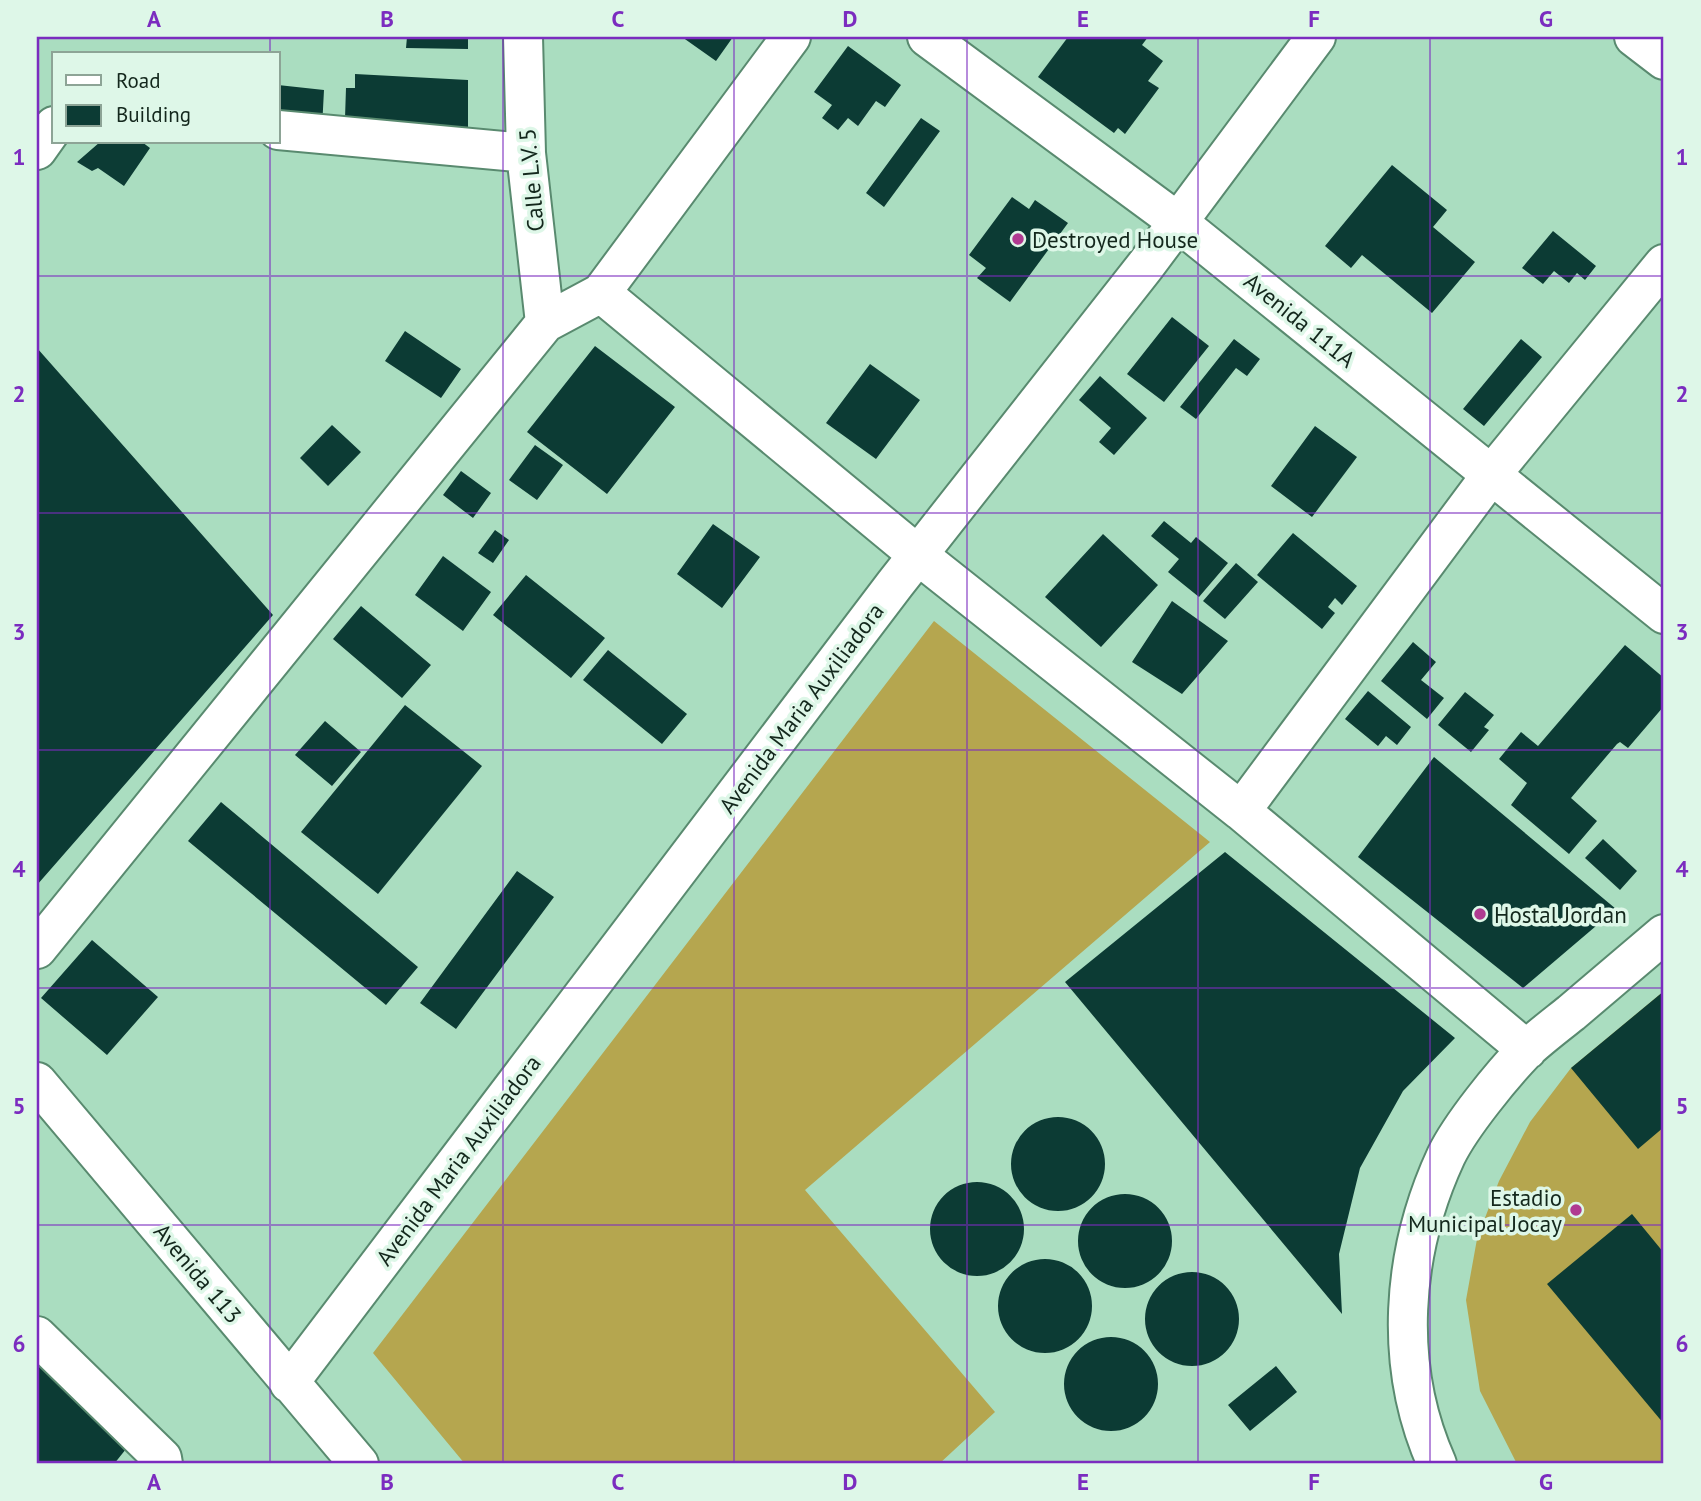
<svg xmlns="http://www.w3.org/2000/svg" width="1701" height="1501" viewBox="0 0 1701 1501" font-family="'PT Sans',sans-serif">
  <rect width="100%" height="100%" fill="#aaddc0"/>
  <path fill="#b5a64f" d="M934,621L1210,842L805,1190L995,1412L939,1464H465L373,1353Z
    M1664,991V1464H1517L1480,1391L1466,1300L1477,1239L1499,1181L1530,1122L1571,1068Z"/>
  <path fill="#0c3b34" d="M407,37H468V49L406,48Z
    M682,37H733L716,61Z
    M1068,37H1148L1142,45L1163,61L1148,81L1159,88L1125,134L1118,128L1114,133L1038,77Z
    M848,46L901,85L885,107L876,101L858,126L848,118L838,130L822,118L832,105L814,92Z
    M355,74L468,80V128L345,118L346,88H355Z
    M278,85L324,90L322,128L278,124Z
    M921,118L940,131L884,207L866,193Z
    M100,142H142L150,148L124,186L98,168L92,171L77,162Z
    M1392,165L1447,210L1433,227L1475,262L1432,313L1362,255L1351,268L1325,246Z
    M1012,197L1029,209L1035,200L1068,223L1010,302L977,278L986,268L969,255Z
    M1553,231L1596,266L1585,280L1577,273L1569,283L1554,271L1543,284L1522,268Z
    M1172,317L1209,346L1164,402L1127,374Z
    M405,331L461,369L441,398L385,361Z
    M1234,339L1260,359L1247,376L1236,368L1196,419L1180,407Z
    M1521,339L1542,357L1484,426L1463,409Z
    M595,346L675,407L607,494L527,432Z
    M37,348L273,615L37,885V608L39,606L37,602Z
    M870,364L920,400L876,459L826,423Z
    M1100,376L1147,418L1114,455L1099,442L1111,428L1079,400Z
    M332,425L361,452L328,486L300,458Z
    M1315,426L1357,457L1312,517L1271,486Z
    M535,445L563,465L537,500L509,480Z
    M461,471L491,493L473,518L443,495Z
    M1164,521L1191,543L1196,537L1228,563L1199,597L1168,572L1179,559L1151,536Z
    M713,524L760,557L722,608L677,574Z
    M495,530L509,540L493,563L478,553Z
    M1293,533L1357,586L1342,605L1335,598L1328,607L1335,613L1322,629L1257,575Z
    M1103,534L1158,585L1101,647L1045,597Z
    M443,556L491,592L463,631L415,595Z
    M1236,563L1258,582L1225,619L1203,601Z
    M526,575L605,638L571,678L493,615Z
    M1172,601L1228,641L1182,694L1132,662Z
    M361,606L431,665L402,698L333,639Z
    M1413,642L1436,662L1421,680L1444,698L1427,719L1381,681Z
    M1625,645L1664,678V706L1628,748L1620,742L1617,744L1571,798L1597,821L1569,854L1511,805L1527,783L1499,759L1521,732L1538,746Z
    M608,650L687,714L662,744L583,680Z
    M1368,691L1411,727L1397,745L1386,736L1378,746L1345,719Z
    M1465,692L1494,715L1484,727L1489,730L1471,752L1438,725Z
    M405,705L482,766L378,894L301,832Z
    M325,721L361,752L332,786L295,755Z
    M1434,757L1616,909L1523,988L1358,857Z
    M221,802L418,967L386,1005L188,841Z
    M1603,839L1637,871L1620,890L1585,858Z
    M1225,852L1455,1038L1403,1091L1360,1168L1339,1254L1342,1314L1065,982Z
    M517,871L554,897L456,1029L420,1003Z
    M92,940L158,997L107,1055L41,998Z
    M1664,991V1127L1638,1149L1571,1068Z
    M1011 1164a47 47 0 1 1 94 0a47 47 0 1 1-94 0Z
    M930 1229a47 47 0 1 1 94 0a47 47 0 1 1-94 0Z
    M1078 1241a47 47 0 1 1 94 0a47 47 0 1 1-94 0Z
    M1632,1214L1664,1253V1424L1547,1284Z
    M998 1306a47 47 0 1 1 94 0a47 47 0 1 1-94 0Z
    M1145 1319a47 47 0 1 1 94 0a47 47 0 1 1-94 0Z
    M1064 1384a47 47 0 1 1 94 0a47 47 0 1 1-94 0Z
    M37,1360L134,1439L114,1464H37Z
    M1276,1366L1297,1392L1250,1431L1228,1405Z"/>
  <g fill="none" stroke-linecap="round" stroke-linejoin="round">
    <defs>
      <path id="minor" d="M523,37L526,153L545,323
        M927,37L1178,222L1664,614
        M1634,37L1664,60
        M278,130L526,153
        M37,150L54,126
        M601,293L918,555L1241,811L1527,1050
        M1241,811L1491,475L1664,264
        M37,949L545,323L601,293L791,37
        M37,1336L162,1458L163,1464
        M1437,1464C1393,1366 1401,1253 1446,1156C1461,1125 1502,1075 1526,1050C1540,1037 1556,1025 1571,1013C1602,987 1633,960 1664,934"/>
      <path id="major" d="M37,1082L359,1464
        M289,1383L895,584L1146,265L1316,37"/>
    </defs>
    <use href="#minor" stroke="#598a6f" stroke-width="42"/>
    <use href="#major" stroke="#598a6f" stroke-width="42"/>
    <use href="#minor" stroke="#fff" stroke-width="38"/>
    <use href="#major" stroke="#fff" stroke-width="38"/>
  </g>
  <path fill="none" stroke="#7b2cbf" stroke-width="2" stroke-opacity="0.55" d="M270,37V54M503,37V1464M734,37V1464M967,37V1464M1198,37V1464M1430,37V1464M270,142V1464M37,276H1664M37,513H1664M37,750H1664M37,988H1664M37,1225H1664"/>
  <g fill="#b03a91" stroke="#def7e8" stroke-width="2.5">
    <circle cx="1018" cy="239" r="7"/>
    <circle cx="1480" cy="914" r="7"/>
    <circle cx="1576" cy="1210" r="7"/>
  </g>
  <g text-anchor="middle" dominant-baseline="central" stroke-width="7" stroke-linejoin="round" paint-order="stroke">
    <g font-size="23" fill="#13271c" stroke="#def7e8">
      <text transform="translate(531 180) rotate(-95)">Calle L.V. 5</text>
      <text transform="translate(1300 320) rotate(39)">Avenida 111A</text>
      <text transform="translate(801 708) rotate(-53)">Avenida Maria Auxiliadora</text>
      <text transform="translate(458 1160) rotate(-53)">Avenida Maria Auxiliadora</text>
      <text transform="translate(198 1273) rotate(50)">Avenida 113</text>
    </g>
    <g font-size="23" fill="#13271c" stroke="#def7e8" text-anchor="start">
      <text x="1032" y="239">Destroyed House</text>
      <text x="1494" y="914">Hostal Jordan</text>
      <text x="1562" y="1197" text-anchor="end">Estadio<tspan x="1562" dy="26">Municipal Jocay</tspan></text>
    </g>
  </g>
  <rect width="1701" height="1501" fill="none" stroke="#def7e8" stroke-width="77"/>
  <rect x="52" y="52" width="228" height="91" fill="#def7e8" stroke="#8da496" stroke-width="2"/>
  <rect x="66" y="75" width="35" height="10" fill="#ffffff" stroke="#8da496" stroke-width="2"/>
  <text x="116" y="88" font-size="21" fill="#13271c">Road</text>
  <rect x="66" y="105" width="35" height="21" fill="#0c3b34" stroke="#8da496" stroke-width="2"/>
  <text x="116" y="122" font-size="21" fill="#13271c">Building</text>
  <rect x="38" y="38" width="1624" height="1424" fill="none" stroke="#7b2cbf" stroke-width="2.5"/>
  <g font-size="23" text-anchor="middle" font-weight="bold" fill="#7b2cbf">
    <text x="154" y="27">A</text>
    <text x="387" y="27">B</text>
    <text x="618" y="27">C</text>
    <text x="850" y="27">D</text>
    <text x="1083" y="27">E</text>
    <text x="1314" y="27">F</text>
    <text x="1546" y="27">G</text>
    <text x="19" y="165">1</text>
    <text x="1682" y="165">1</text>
    <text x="19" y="402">2</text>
    <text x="1682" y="402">2</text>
    <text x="19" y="640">3</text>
    <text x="1682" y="640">3</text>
    <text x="19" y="877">4</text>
    <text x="1682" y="877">4</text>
    <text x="19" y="1114">5</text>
    <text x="1682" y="1114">5</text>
    <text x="19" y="1352">6</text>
    <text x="1682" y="1352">6</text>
    <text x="154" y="1490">A</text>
    <text x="387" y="1490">B</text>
    <text x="618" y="1490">C</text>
    <text x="850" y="1490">D</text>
    <text x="1083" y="1490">E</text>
    <text x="1314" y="1490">F</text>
    <text x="1546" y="1490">G</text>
  </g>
</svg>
